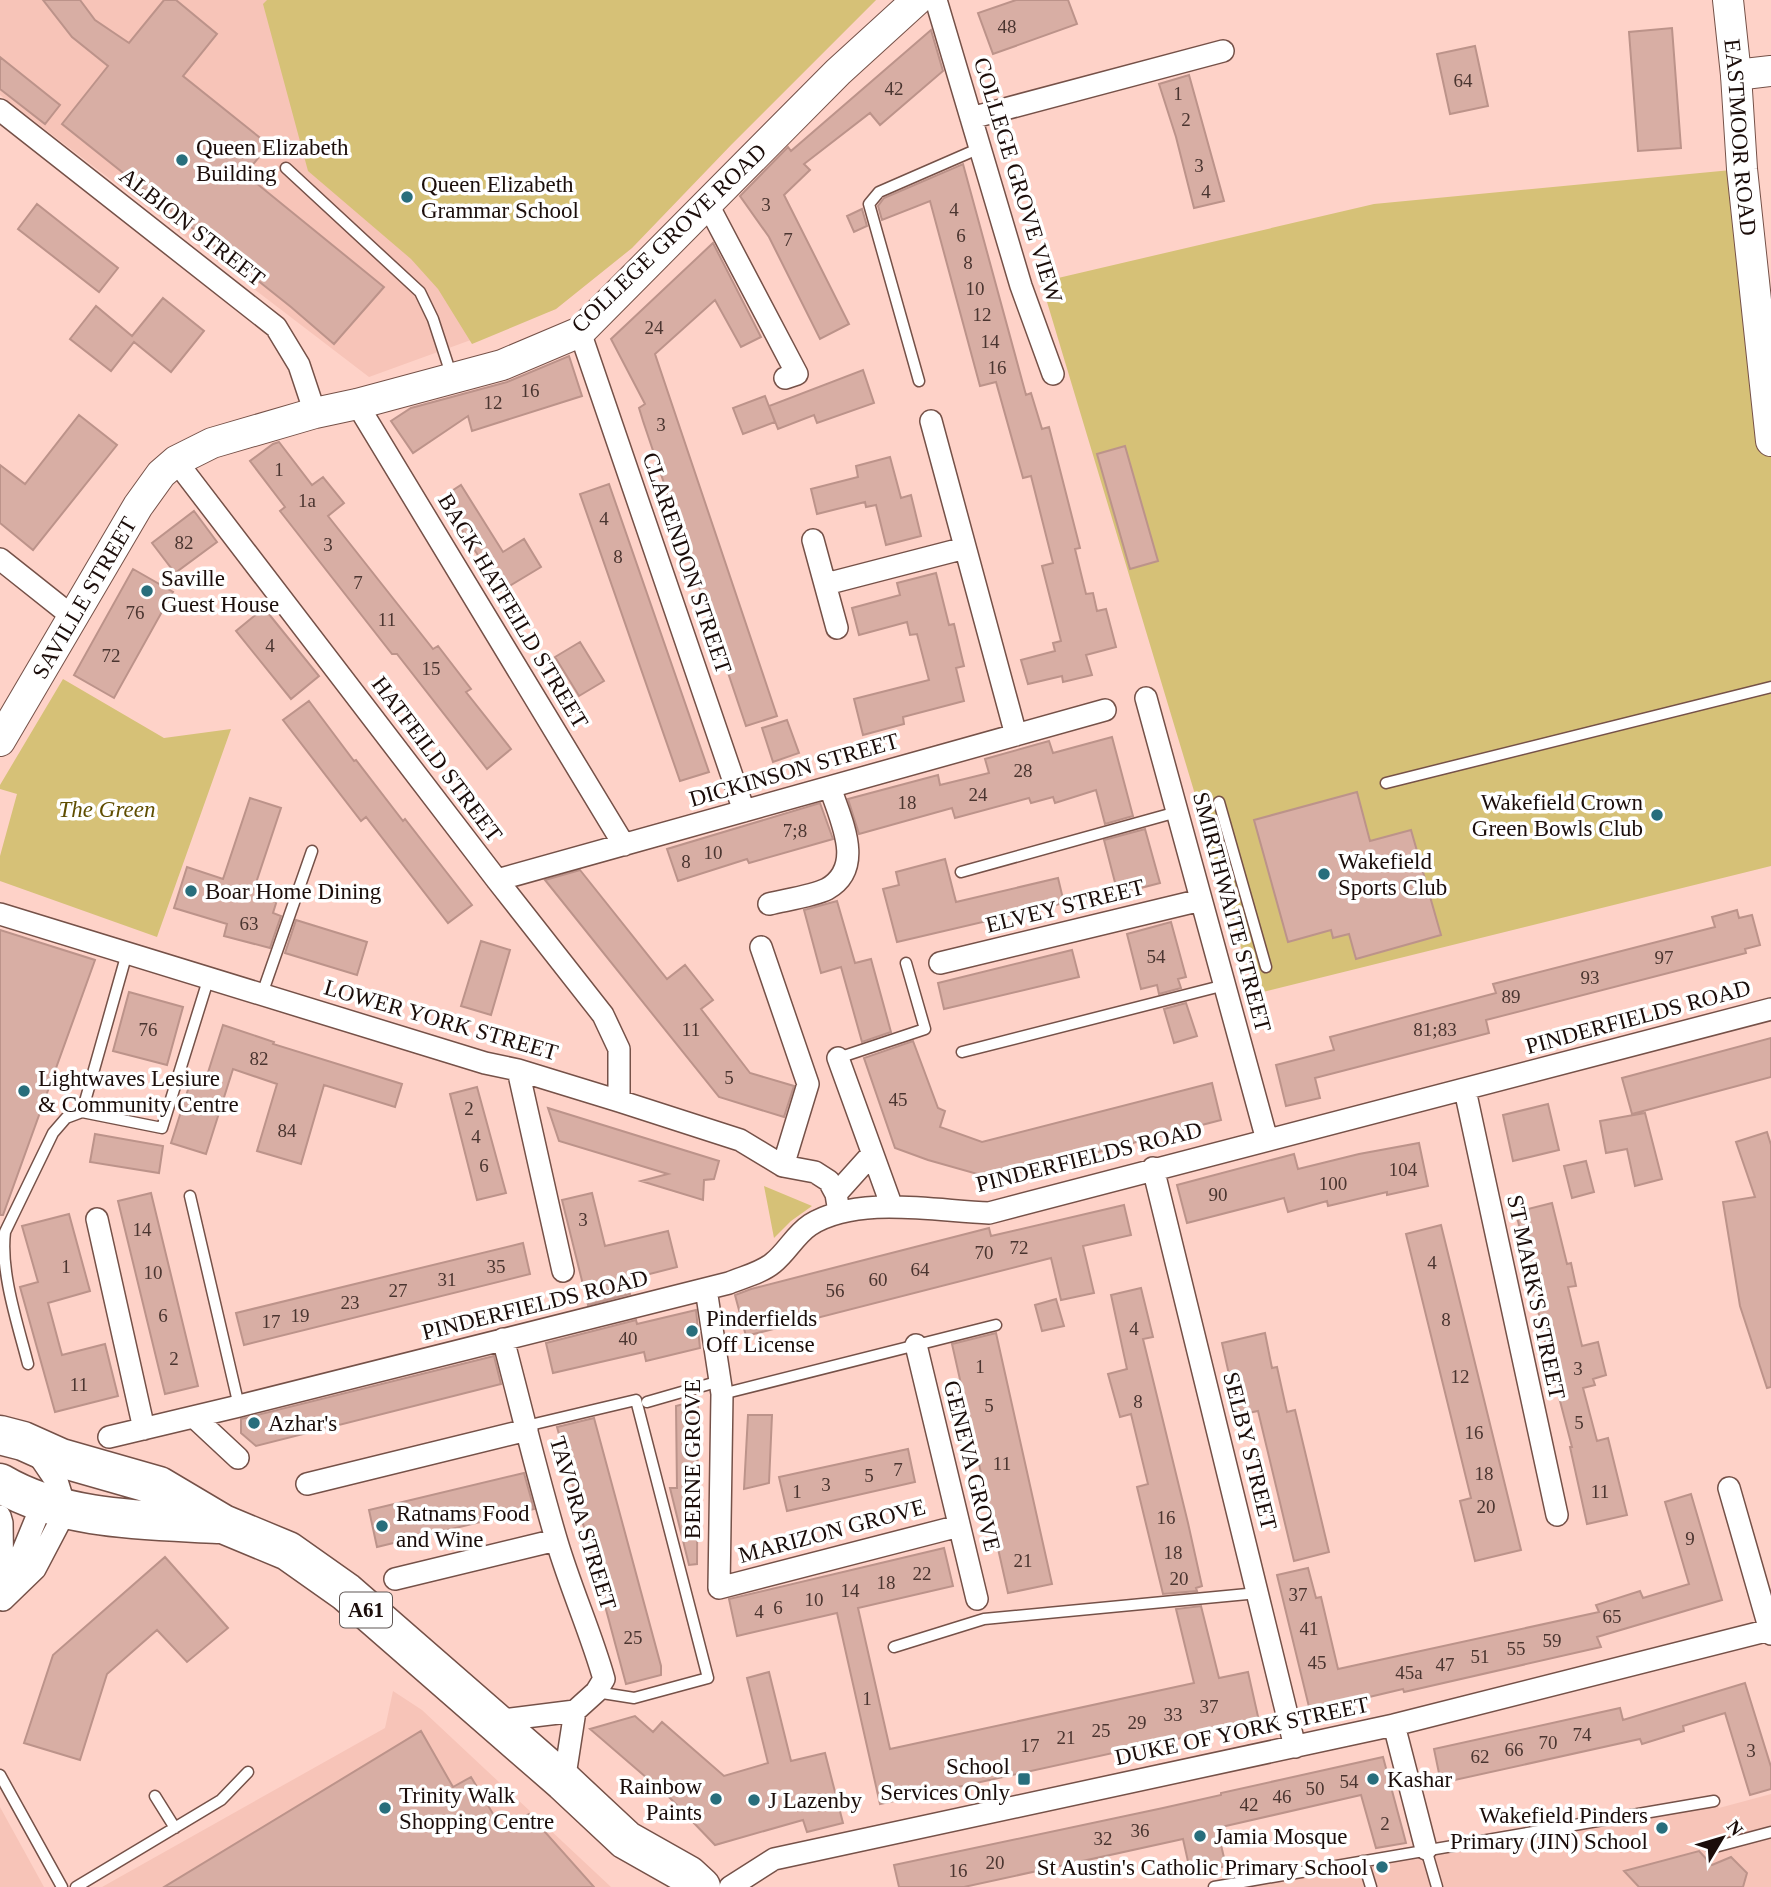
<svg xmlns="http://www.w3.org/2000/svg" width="1771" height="1887" viewBox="0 0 1771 1887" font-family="Georgia,serif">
  <rect width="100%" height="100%" fill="#fed2c8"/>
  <path fill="#f7c4b8" d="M0,0H876L731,145L632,248L556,309L369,377L0,95Z
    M393,1691L422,1710L611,1887H102L385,1728Z
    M1771,1794V1887H1214L1714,1801L1719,1808Z
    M0,1807L44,1887H0Z"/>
  <path fill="#d6c177" d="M267,0H876L731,145L632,248L556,309L472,344L438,289L411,259L308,171L263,4Z
    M1742,169L1771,441V866L1255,994L1041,282L1374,204Z
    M63,679L164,738L231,729L157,937L0,881V856L17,794L0,789V785Z
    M764,1186L812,1206L791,1221L774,1238Z"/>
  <path fill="#d8aea4" stroke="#bc938a" stroke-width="2" d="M43,0H80L95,20L129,43L164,0H176L217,34L183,76L269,145L245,174L384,287L334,344L291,307L62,124L108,66L72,37Z
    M1016,0H1068L1077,24L993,54L978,13Z
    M1672,28L1681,148L1638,151L1629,32Z
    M931,30L943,71L880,125L870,113L804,164L810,170L784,195L849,324L820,339L769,237L740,196L788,147L791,151Z
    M1475,46L1488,106L1450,114L1437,54Z
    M0,57L60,105L45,124L0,89Z
    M1189,75L1224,201L1194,208L1176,137L1159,84Z
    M963,164L1026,395L1031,393L1042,429L1049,427L1080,548L1075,549L1086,594L1093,593L1097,611L1106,609L1116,647L1086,655L1092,675L1063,682L1062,676L1028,684L1021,660L1055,651L1053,643L1061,641L1042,566L1053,563L1031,476L1023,478L996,382L980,386L930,201L882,220L878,206L884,198Z
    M37,204L118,268L99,292L18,229Z
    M862,209L867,226L854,232L847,216Z
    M713,243L761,337L741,347L715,300L655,354L777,716L746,726L643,421L639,408L645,404L611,339Z
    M163,298L204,331L171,372L134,342L111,371L70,339L96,306L132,336Z
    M569,356L582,396L472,431L468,416L413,453L391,421L411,408L507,382Z
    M863,370L874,403L817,423L814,415L778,429L769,406Z
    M765,396L775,422L743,434L733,408Z
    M79,415L117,445L33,550L0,523V465L25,484Z
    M279,442L312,485L323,477L344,503L328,516L433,649L438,646L471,689L466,692L511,749L487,769L397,654H392L280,511L285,507L250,461L273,444Z
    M1125,446L1158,561L1130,569L1097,454Z
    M890,457L901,498L911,495L921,536L886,545L876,505L866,507L865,502L817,514L811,489L858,477L856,466Z
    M609,484L709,772L680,781L580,494Z
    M461,485L503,552L524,539L541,567L501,591L441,498Z
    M194,511L217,542L175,573L152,543Z
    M133,569L173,592L114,698L74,675Z
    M936,573L949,625L954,624L964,666L956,668L964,701L903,717L904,724L863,735L854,699L929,680L917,634L910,635L907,622L859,635L852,608L900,595L897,583Z
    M264,608L319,676L291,699L236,631Z
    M580,642L604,681L579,696L555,657Z
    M309,701L354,761L356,760L403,821L405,819L472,905L448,923L366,817L361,821L283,720Z
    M787,720L799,753L773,762L762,728Z
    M1112,737L1133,816L1105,824L1096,790L1055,803L1053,797L1031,803L1029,798L955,818L952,808L859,834L848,799L938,775L940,785L989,773L985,759L1049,741L1053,753Z
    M1357,792L1370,841L1411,830L1441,935L1356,959L1349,934L1333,938L1331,930L1288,942L1254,820Z
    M250,798L281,808L254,889L278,897L273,913L281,916L270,948L224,936L227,924L174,908L187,867L223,879Z
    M820,803L833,839L749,863L747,859L678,881L667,849Z
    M1145,829L1160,883L1118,894L1104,840Z
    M945,859L956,902L1058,878L1064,903L897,942L883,889L899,885L896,872Z
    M580,870L667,979L685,965L713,1000L701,1009L750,1073L794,1086L784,1117L719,1097L545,880Z
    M837,901L855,963L871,959L891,1032L862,1042L841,967L821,973L804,910Z
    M1737,910L1739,918L1752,915L1760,945L1745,949L1746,953L1486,1020L1489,1033L1315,1078L1320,1098L1286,1106L1276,1065L1334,1050L1330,1037L1496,993L1493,984L1715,927L1712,917Z
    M296,920L367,942L357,975L285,953Z
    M1171,922L1186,977L1178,979L1181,988L1159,994L1157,985L1141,989L1127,934Z
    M0,930L95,960L3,1215H0Z
    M481,941L510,950L491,1015L461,1006Z
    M1072,950L1079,977L944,1009L938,983Z
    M129,992L183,1007L167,1065L113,1051Z
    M1186,1003L1197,1036L1174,1043L1164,1009Z
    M223,1025L274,1042L273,1044L402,1084L395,1107L324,1085L301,1164L257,1151L277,1084L233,1069L206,1154L171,1143L192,1077L205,1082Z
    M1771,1038V1077L1632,1114L1622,1078Z
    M913,1041L938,1108L945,1111L940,1127L982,1142L1212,1083L1221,1120L995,1179L928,1160L895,1148L864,1058Z
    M477,1087L506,1193L477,1200L450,1094Z
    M1548,1104L1559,1150L1513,1161L1503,1115Z
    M548,1108L719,1161L714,1179L704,1180L703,1200L641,1181L668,1174L559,1141Z
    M1645,1113L1662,1179L1635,1186L1627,1149L1606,1153L1600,1121Z
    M1767,1132L1771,1145V1387L1767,1388L1740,1306L1723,1202L1755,1197L1736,1142Z
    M95,1134L163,1146L159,1173L90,1162Z
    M1419,1143L1428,1186L1387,1195V1192L1328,1206L1327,1201L1288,1212L1284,1198L1187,1223L1177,1185L1294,1154L1298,1169L1359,1154Z
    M1586,1161L1594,1192L1572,1198L1564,1166Z
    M151,1193L198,1386L165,1394L118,1201Z
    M592,1193L605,1246L668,1231L677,1267L626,1280L630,1294L588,1305L562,1200Z
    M1552,1203L1567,1264L1571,1263L1576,1286L1568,1287L1582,1346L1598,1342L1606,1375L1593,1379L1595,1385L1583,1388L1597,1441L1608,1438L1627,1515L1587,1524L1570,1447H1572L1548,1355L1516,1212Z
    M1124,1205L1131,1235L1083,1246L1094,1293L1061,1300L1051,1258L746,1336L735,1295L751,1289L989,1228L991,1236Z
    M69,1214L90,1291L48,1303L62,1355L105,1344L118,1396L55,1412L20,1287L38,1282L22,1226Z
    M1441,1225L1521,1550L1475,1561L1460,1501L1471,1498L1406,1234Z
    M523,1243L530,1274L244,1345L236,1313Z
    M1141,1288L1153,1337L1143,1339L1188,1523L1202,1586L1196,1588L1197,1591L1163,1594L1137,1487L1148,1484L1131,1414L1120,1417L1108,1374L1127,1369L1111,1295Z
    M1056,1299L1064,1326L1042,1331L1035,1305Z
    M696,1310L700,1348L646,1361L644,1352L553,1373L546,1343L636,1320L637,1324Z
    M996,1333L1052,1584L1008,1593L952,1344Z
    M1265,1333L1272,1368L1277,1367L1287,1412L1295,1410L1329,1552L1294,1561L1258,1411L1238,1415L1222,1343Z
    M494,1356L501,1384L256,1446L241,1433V1419Z
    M698,1400L697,1564L689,1565L670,1488H677L676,1406Z
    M748,1415H772L769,1483L744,1489Z
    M594,1418L661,1666V1675L626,1684L557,1427Z
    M908,1449L915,1482L787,1511L779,1477Z
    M524,1473L534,1509L377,1547L369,1510Z
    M1691,1494L1722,1600L1597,1637L1601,1647L1404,1692L1403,1689L1310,1711L1277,1575L1308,1568L1316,1598L1321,1597L1338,1669L1599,1612L1596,1605L1640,1591L1643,1598L1689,1584L1665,1502Z
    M944,1548L953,1586L858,1608L890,1749L1194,1683L1176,1609L1201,1606L1219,1678L1248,1672L1259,1721L880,1804L837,1613L737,1636L729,1599Z
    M165,1557L228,1628L187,1662L157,1630L107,1674L80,1760L24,1743L53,1655Z
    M769,1672L791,1761L825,1753L843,1823L807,1832L803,1820L715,1845L669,1797L590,1729L635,1716L653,1732L662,1722L724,1776L768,1763L747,1678Z
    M1745,1683L1771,1767V1789L1750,1795L1725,1713L1683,1726L1684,1731L1642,1744L1640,1739L1441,1783L1434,1749L1620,1708L1623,1720Z
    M421,1731L453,1787L471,1777L502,1829L529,1814L594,1887H164Z
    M1383,1757L1406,1843L1376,1848L1361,1795L1217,1828L1226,1866L1191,1875L1183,1839L964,1887H899L894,1865L1163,1808L1221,1795V1793Z
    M1699,1851L1712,1865L1731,1857L1747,1873L1743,1887H1639L1624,1871Z"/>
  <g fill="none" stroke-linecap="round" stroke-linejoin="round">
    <defs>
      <path id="lane" d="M286,168L420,292L433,319L452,377
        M919,381L869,204L879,192L980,148
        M1386,783L1771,687
        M1219,802L1266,967
        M961,872L1177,812
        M127,953L82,1112L162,1128L209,977
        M262,994L312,851
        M962,1052L1225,985
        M838,1058L925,1029L906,963
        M190,1196L239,1406
        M28,1364C18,1325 0,1272 5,1232L53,1133L66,1118L82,1112
        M722,1394L996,1325
        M647,1402L720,1381
        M526,1426L636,1400L708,1678L634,1698L596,1692
        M894,1647L984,1619L1258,1593
        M0,1775L62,1887
        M155,1796L175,1828
        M1711,1848L1771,1832
        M1426,1849L1437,1887
        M1363,1861L1371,1887
        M76,1887L221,1800L248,1772
        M1214,1887L1714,1801"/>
      <path id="street" d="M936,0L1021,286L1053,374
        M0,110L276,327L299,365L315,413
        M971,118L1223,51
        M707,203L797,374L785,378
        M580,332L744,811
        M357,404L624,845
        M931,421L1016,735
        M176,461L497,880L603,1015L619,1049V1101
        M813,540L837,628
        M0,559L73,617
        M826,584L965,548
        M1146,698L1267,1140
        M497,880L1105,710
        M769,904C785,900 813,896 827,889C866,867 840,819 830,787
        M0,914L485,1063L518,1070L619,1101L740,1140L783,1166L815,1172L829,1181L836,1194L839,1212
        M761,947L808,1084L783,1166
        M940,963L1201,900
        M838,1058L892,1207
        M518,1070L563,1271
        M1465,1090L1557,1515
        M1153,1168L1295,1747
        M836,1194L872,1154
        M97,1219L144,1429
        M706,1289L722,1394L719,1588L959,1526
        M503,1339C521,1407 537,1475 557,1542C571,1589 591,1633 604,1679L596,1692L575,1711L564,1782
        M916,1345L977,1599
        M194,1417L238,1458
        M109,1437L239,1406L729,1283C743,1277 761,1273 773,1263C787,1252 795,1235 810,1225C858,1195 935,1211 989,1213L1771,1009
        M307,1484L527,1430
        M1729,1488L1771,1634
        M0,1516L2,1523L3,1587
        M395,1579L556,1540
        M6,1592L43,1502L48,1497
        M3,1600L35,1569L66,1510L58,1484L37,1453
        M494,1721L575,1711
        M1394,1725L1426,1849
        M730,1887L774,1859L1394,1725L1770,1630"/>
      <g id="secondary">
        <path id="s1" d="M1728,0L1736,75L1742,169L1771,441"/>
        <path d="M1736,75L1771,71"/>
        <path id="s2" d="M0,741L138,506L161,474L176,461L212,443L315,413L357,404L502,365L580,332L838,72L917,0"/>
      </g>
      <path id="highway" d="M0,1435L23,1441L61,1458L159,1486L223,1524L288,1551L346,1592L564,1782L626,1840L688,1875L701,1887
        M0,1483C64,1521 145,1520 218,1524"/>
    </defs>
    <use href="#lane" stroke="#755148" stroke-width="13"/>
    <use href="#street" stroke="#755148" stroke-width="24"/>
    <use href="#secondary" stroke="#755148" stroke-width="32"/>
    <use href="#highway" stroke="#755148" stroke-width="41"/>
    <use href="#lane" stroke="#fff" stroke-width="10"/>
    <use href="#street" stroke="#fff" stroke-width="21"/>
    <use href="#secondary" stroke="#fff" stroke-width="30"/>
    <use href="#highway" stroke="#fff" stroke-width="38"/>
  </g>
  <g fill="#286e7c" stroke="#fff" stroke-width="2.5">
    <circle cx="182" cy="160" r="7"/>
    <circle cx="407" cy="197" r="7"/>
    <circle cx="147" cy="591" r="7"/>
    <circle cx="1657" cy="815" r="7"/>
    <circle cx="1324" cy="874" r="7"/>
    <circle cx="191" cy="891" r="7"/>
    <circle cx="24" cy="1091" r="7"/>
    <circle cx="692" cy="1331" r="7"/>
    <circle cx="254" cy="1423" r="7"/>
    <circle cx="382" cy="1526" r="7"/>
    <rect x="1017" y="1772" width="14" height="14" rx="3.5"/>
    <circle cx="1373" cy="1779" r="7"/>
    <circle cx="716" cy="1799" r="7"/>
    <circle cx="754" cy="1800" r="7"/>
    <circle cx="385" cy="1808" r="7"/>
    <circle cx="1662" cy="1828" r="7"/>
    <circle cx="1200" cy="1836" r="7"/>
    <circle cx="1382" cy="1867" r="7"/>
  </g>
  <g text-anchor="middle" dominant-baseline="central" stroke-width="7" stroke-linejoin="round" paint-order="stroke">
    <g font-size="19" fill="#4a3530">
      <text x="1007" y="26">48</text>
      <text x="1463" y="80">64</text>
      <text x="894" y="88">42</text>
      <text x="1178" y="93">1</text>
      <text x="1186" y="119">2</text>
      <text x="1199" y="165">3</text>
      <text x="1206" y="191">4</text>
      <text x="766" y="204">3</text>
      <text x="954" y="209">4</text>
      <text x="961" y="235">6</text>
      <text x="788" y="239">7</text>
      <text x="968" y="262">8</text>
      <text x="975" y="288">10</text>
      <text x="982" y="314">12</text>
      <text x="654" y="327">24</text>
      <text x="990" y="341">14</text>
      <text x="997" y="367">16</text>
      <text x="530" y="390">16</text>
      <text x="493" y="402">12</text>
      <text x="661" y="424">3</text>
      <text x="279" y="469">1</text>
      <text x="307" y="500">1a</text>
      <text x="604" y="518">4</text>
      <text x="184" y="542">82</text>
      <text x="328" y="544">3</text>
      <text x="618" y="556">8</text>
      <text x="358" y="582">7</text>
      <text x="135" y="612">76</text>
      <text x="387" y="619">11</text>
      <text x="270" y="645">4</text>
      <text x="111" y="655">72</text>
      <text x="431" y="668">15</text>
      <text x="1023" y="770">28</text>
      <text x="978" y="794">24</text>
      <text x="907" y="802">18</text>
      <text x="795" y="830">7;8</text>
      <text x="713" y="852">10</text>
      <text x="686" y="861">8</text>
      <text x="249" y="923">63</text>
      <text x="1156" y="956">54</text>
      <text x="1664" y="957">97</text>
      <text x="1590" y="977">93</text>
      <text x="1511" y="996">89</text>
      <text x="148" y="1029">76</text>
      <text x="691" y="1029">11</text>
      <text x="1435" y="1029">81;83</text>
      <text x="259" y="1058">82</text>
      <text x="729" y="1077">5</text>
      <text x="898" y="1099">45</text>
      <text x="469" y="1108">2</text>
      <text x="287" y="1130">84</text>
      <text x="476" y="1136">4</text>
      <text x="484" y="1165">6</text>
      <text x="1403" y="1169">104</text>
      <text x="1333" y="1183">100</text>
      <text x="1218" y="1194">90</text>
      <text x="583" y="1219">3</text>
      <text x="142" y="1229">14</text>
      <text x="1019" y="1247">72</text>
      <text x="984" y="1252">70</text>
      <text x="1432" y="1262">4</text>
      <text x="66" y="1266">1</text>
      <text x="496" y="1266">35</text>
      <text x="920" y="1269">64</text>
      <text x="153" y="1272">10</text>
      <text x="447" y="1279">31</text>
      <text x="878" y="1279">60</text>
      <text x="398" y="1290">27</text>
      <text x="835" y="1290">56</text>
      <text x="350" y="1302">23</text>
      <text x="163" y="1315">6</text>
      <text x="300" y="1315">19</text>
      <text x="1446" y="1319">8</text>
      <text x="271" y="1321">17</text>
      <text x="1134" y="1328">4</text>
      <text x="628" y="1338">40</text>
      <text x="174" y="1358">2</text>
      <text x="980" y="1366">1</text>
      <text x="1578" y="1368">3</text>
      <text x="1460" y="1376">12</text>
      <text x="79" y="1384">11</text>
      <text x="1138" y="1401">8</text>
      <text x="989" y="1405">5</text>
      <text x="1579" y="1422">5</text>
      <text x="1474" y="1432">16</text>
      <text x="1002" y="1463">11</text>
      <text x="898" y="1469">7</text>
      <text x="1484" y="1473">18</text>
      <text x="869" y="1475">5</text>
      <text x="826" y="1484">3</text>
      <text x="797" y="1491">1</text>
      <text x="1600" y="1491">11</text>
      <text x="1486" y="1506">20</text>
      <text x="1166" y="1517">16</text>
      <text x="1690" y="1538">9</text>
      <text x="1173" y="1552">18</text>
      <text x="1023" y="1560">21</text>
      <text x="922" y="1573">22</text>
      <text x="1179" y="1578">20</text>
      <text x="886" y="1582">18</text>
      <text x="850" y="1590">14</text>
      <text x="1298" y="1594">37</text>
      <text x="814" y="1599">10</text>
      <text x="778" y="1607">6</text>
      <text x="759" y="1611">4</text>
      <text x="1612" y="1616">65</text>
      <text x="1309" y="1628">41</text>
      <text x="633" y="1637">25</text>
      <text x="1552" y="1640">59</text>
      <text x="1516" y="1648">55</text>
      <text x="1480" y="1656">51</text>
      <text x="1317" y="1662">45</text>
      <text x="1445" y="1664">47</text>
      <text x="1409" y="1672">45a</text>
      <text x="867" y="1698">1</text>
      <text x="1209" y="1706">37</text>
      <text x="1173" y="1714">33</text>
      <text x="1137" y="1722">29</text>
      <text x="1101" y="1730">25</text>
      <text x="1582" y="1734">74</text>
      <text x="1066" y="1737">21</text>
      <text x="1548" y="1742">70</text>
      <text x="1030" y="1745">17</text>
      <text x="1514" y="1749">66</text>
      <text x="1751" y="1750">3</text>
      <text x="1480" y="1756">62</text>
      <text x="1349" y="1781">54</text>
      <text x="1315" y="1788">50</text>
      <text x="1282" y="1796">46</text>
      <text x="1249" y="1804">42</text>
      <text x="1385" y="1823">2</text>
      <text x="1140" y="1830">36</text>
      <text x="1103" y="1838">32</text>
      <text x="995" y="1862">20</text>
      <text x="958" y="1870">16</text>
    </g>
    <rect fill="#fff" stroke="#5f5654" stroke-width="2" x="340" y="1592.5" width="52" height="35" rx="5"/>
    <g font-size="21" font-weight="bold" fill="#1b0d0a">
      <text x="366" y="1610">A61</text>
    </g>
    <g font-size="23" fill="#1b0d0a" stroke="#fff">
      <text stroke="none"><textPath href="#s1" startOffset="138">EASTMOOR ROAD</textPath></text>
      <text transform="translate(1018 180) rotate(73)">COLLEGE GROVE VIEW</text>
      <text transform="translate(192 227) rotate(38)">ALBION STREET</text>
      <text transform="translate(669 238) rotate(-44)">COLLEGE GROVE ROAD</text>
      <text transform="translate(687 563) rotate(71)">CLARENDON STREET</text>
      <text stroke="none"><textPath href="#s2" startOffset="166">SAVILLE STREET</textPath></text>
      <text transform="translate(513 611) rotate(59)">BACK HATFEILD STREET</text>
      <text transform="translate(437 759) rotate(53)">HATFEILD STREET</text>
      <text transform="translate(794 770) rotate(-16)">DICKINSON STREET</text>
      <text transform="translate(1065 906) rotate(-14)">ELVEY STREET</text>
      <text transform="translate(1232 912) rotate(75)">SMIRTHWAITE STREET</text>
      <text transform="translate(1638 1017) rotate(-15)">PINDERFIELDS ROAD</text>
      <text transform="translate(441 1020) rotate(16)">LOWER YORK STREET</text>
      <text transform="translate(1089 1157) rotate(-14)">PINDERFIELDS ROAD</text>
      <text transform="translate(1536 1297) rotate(78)">ST MARK'S STREET</text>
      <text transform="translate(535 1305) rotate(-14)">PINDERFIELDS ROAD</text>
      <text transform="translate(1250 1451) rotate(76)">SELBY STREET</text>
      <text transform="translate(692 1459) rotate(-90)">BERNE GROVE</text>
      <text transform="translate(972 1466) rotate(76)">GENEVA GROVE</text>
      <text transform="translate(583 1523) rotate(73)">TAVORA STREET</text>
      <text transform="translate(832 1531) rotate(-15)">MARIZON GROVE</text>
      <text transform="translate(1242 1731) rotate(-12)">DUKE OF YORK STREET</text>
    </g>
    <g font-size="23" fill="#1b0d0a" stroke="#fff" text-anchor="start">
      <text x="196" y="147">Queen Elizabeth<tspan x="196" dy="26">Building</tspan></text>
      <text x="421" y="184">Queen Elizabeth<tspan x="421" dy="26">Grammar School</tspan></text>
      <text x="161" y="578">Saville<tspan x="161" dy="26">Guest House</tspan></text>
      <text x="1643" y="802" text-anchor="end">Wakefield Crown<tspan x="1643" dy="26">Green Bowls Club</tspan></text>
      <text x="1338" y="861">Wakefield<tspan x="1338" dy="26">Sports Club</tspan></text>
      <text x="205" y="891">Boar Home Dining</text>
      <text x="38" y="1078">Lightwaves Lesiure<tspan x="38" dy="26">&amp; Community Centre</tspan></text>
      <text x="706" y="1318">Pinderfields<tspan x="706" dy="26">Off License</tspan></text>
      <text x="268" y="1423">Azhar's</text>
      <text x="396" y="1513">Ratnams Food<tspan x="396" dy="26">and Wine</tspan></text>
      <text x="1010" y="1766" text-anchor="end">School<tspan x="1010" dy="26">Services Only</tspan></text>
      <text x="1387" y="1779">Kashar</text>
      <text x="702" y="1786" text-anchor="end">Rainbow<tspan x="702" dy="26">Paints</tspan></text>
      <text x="399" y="1795">Trinity Walk<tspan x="399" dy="26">Shopping Centre</tspan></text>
      <text x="768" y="1800">J Lazenby</text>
      <text x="1648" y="1815" text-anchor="end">Wakefield Pinders<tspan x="1648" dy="26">Primary (JIN) School</tspan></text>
      <text x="1214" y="1836">Jamia Mosque</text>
      <text x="1368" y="1867" text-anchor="end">St Austin's Catholic Primary School</text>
    </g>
    <g font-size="23" font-style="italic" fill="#5f4d00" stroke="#fff">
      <text x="107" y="809">The Green</text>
    </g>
  </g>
  <g transform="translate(1722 1838) rotate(52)" stroke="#ffffff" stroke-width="5" paint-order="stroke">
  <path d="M0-5L12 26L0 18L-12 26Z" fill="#1b0d0a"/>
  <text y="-10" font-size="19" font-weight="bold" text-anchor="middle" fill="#1b0d0a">N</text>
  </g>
</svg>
